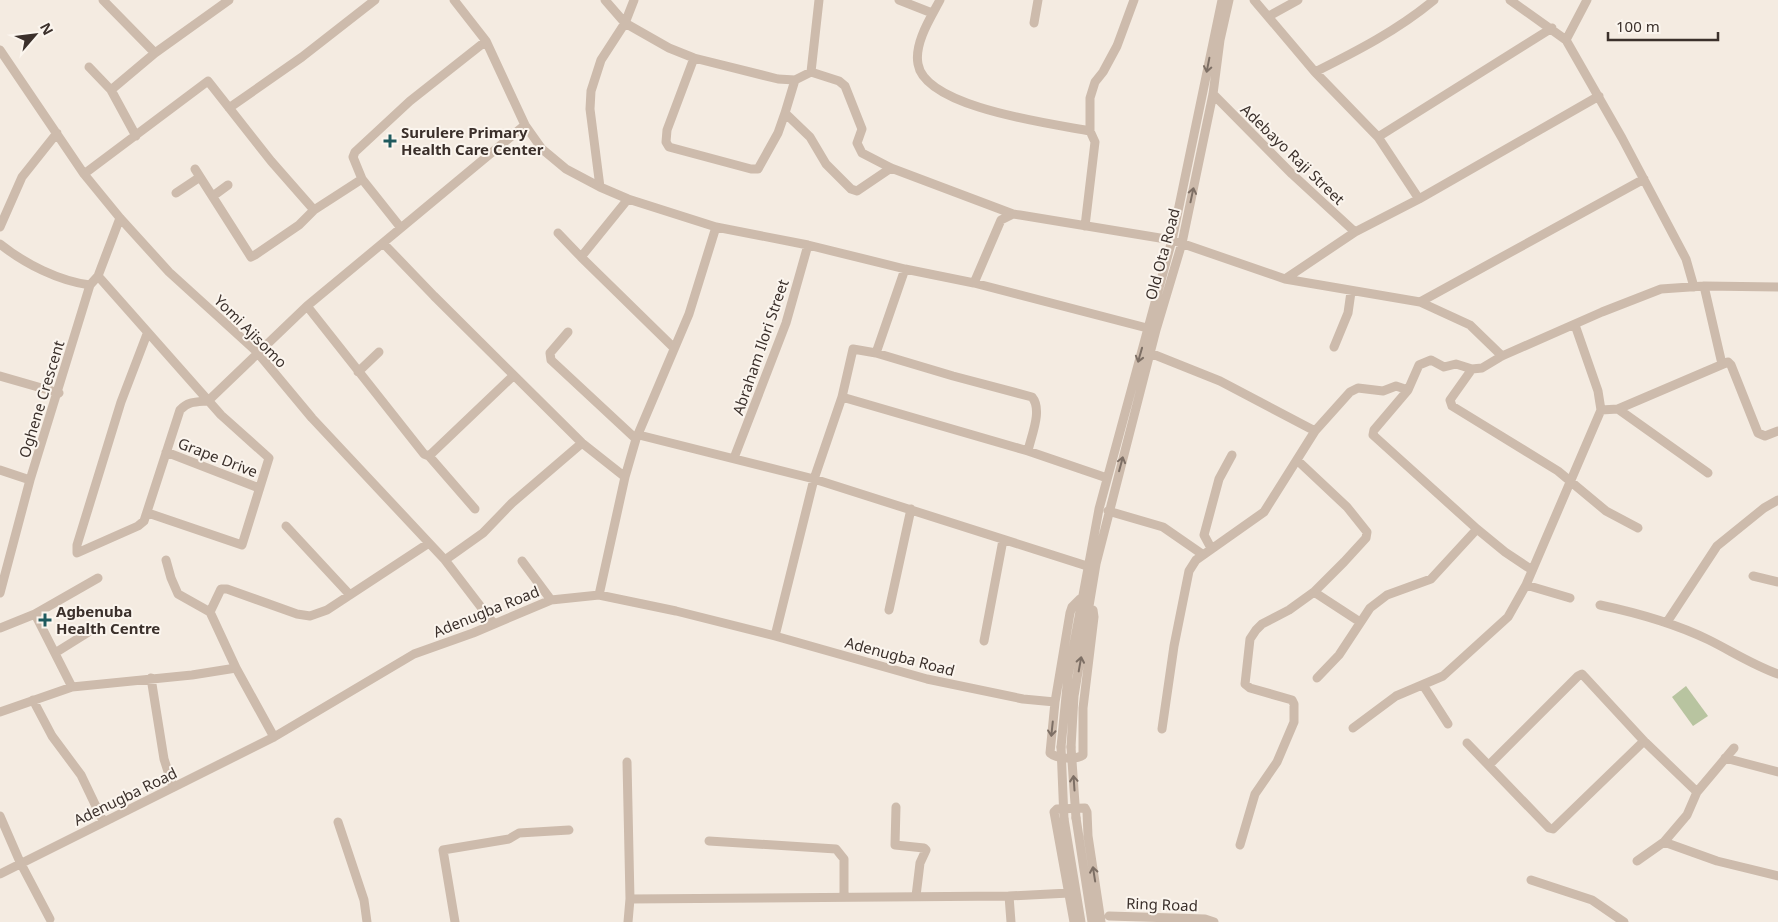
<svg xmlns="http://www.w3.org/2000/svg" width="1778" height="922" viewBox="0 0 1778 922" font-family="'Noto Sans',sans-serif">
  <rect width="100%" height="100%" fill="#f4ebe1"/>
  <path fill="#b8c4a0" d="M1686,686L1708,716L1693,726L1672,697Z"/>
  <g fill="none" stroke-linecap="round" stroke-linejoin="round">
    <path stroke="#cdbbac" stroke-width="9" d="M103,0L155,53
      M454,0L486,41L525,125L542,149L566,169L600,187L628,199L716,227L808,245L905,269L974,283L1147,328
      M605,0L625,23L669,48L694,58L778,79L795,80L811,72L819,0
      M899,0L932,13
      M940,0C931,17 914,43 918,64C925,108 1054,124 1090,131
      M1254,0L1315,72L1378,137L1419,199
      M1510,0L1566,40L1622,138L1686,259L1694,287
      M1269,16L1298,0
      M1034,23L1038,0
      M1566,40L1587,0
      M0,50L84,174L120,218L169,272L257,352L312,418L445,560L494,624
      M694,58L667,130L666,142L669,147L751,169H758L778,133L785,113
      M89,67L111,90L136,136
      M811,72L839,81L845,86L862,129L857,143L862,153L891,168L1013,214
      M1315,72C1357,51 1398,30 1434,0
      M795,80L785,113L810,137L826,164L851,189L857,191L891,168
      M111,90L155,53L229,0
      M1213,94L1292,174L1355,232
      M229,108L302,57L375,0
      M1378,137L1552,28
      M195,169L251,257L255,255L299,225L314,210L362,179L353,157L355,152L410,101L486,41
      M84,174L208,81L271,161L314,210
      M362,179L401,228
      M600,187L590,109L591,91L601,60L625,23L634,0
      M176,193L200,177
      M213,196L228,185
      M628,199L581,257L674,348
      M1085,226L1095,142L1090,131V98L1095,82L1103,72L1117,46L1134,0
      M0,227L22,177L57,133
      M558,233L581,257
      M383,243L434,296L582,443L625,477
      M0,244C25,264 59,281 90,285
      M98,276L221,415L269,458L242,545L148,513
      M1285,279L1355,232L1419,199L1599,96
      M974,283L1001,220L1013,214L1020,215L1172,240L1285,279L1420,302L1470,325L1502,356
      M1704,286L1722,364
      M1420,302L1644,179
      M307,306L424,454L429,456L475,509
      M568,332L550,353L551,360L636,439
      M147,334L121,402L77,545V553L138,526L144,521L180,410C188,401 197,402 208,401L307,306L525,125
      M1334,347L1348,313L1351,292
      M876,353L905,269
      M1150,353L1220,381L1315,431
      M358,372L379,352
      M0,376L59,393
      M1408,390L1374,430L1373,435L1477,529L1505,552L1532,570
      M842,397L1028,451L1107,478
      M1618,409L1708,473
      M1601,410L1618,409L1728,362L1731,365L1758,433L1765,436L1778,431
      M639,435L814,479L1087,566
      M166,452L259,488
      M429,456L513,376
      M734,458L786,323L808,245
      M0,470L30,480
      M1108,511L1163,527L1202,554
      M286,526L350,595
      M1638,528L1606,511L1558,471L1452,406L1450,400L1472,369L1482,368L1502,356L1602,312L1661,289L1704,286L1778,287
      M1211,548L1204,535L1219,479L1232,455
      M166,560L171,578L178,594L210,612L236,668L274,737
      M445,560L483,533L512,503L582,443
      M522,561L551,600
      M1753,576L1778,582
      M1526,585L1570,598
      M1314,592L1360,622
      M0,593L30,480L90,285L98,276L120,218
      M599,595L625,477L636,439L689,314L716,227
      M1080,599L1072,607L1070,613L1055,702L1050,753C1057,759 1076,760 1083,755V708L1094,617L1093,610
      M1600,605C1638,613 1674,623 1709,640C1733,652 1753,665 1778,674
      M889,610L911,509
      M210,612L221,589H227L297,614L310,616L327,610L429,543
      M35,614L72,687
      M1667,622L1717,546L1764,508L1778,500
      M0,628L35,614L98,578
      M775,636L814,479L842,397L853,349L876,353L953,376L1032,397C1043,410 1031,436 1028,451
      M984,641L1003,540
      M55,653L95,628
      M151,678L164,759L173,787
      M1317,678L1339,655L1370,608L1387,595L1431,579L1477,529
      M1423,685L1448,724
      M33,700L52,736L81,775L103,821
      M0,712L72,687L192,675L236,668
      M1353,728L1396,696L1443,676L1508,617L1526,585L1601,410L1598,391L1575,325
      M1162,729L1174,646L1189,571L1196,560L1264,512L1315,431L1350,392L1358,388L1383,391L1396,386L1408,390L1419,365L1431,360L1444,367L1456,364L1472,369
      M1467,743L1549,828L1553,829L1644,741
      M1061,747L1068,676L1099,509L1172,240L1222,0
      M1071,747L1074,696L1096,564L1156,330L1182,243L1213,94L1220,40L1229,0
      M1725,758L1778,772
      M627,762L630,899L628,922
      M1489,765L1578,676L1582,674L1644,741L1697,792
      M896,807L895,845L924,848L926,850L920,863L916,896
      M0,816L20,862L50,919
      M1076,818L1092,922
      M1064,819L1081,922
      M338,822L364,900L367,922
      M709,841L836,849L844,859V896
      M1664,842L1717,861L1778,876
      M1240,845L1255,794L1277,762L1294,722V704L1292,700L1250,688L1245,684L1250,639L1256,630L1262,624L1289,610L1314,592L1344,562L1366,538L1367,532L1347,507L1297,460
      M1637,861L1664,842L1687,815L1697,792L1734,748
      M0,874L274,737L414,654L473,633L551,600L599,595L676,611L775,636L927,679L1023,699L1055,702
      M1531,880L1592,900L1624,922
      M1009,896L1011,922
      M630,899L1009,896L1069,893
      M1109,916L1205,919L1214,922
      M455,922L443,850L509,839L519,833L569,830
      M1074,922L1054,812L1057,809L1085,808L1087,812L1088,836L1101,922"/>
    <path stroke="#cdbbac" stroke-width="9" d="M1061,747L1064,819
      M1071,747L1076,818"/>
  </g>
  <defs><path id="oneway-shaft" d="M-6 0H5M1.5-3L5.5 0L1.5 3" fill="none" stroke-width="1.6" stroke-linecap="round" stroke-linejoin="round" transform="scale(1.25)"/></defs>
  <g stroke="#7d6f65">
    <use href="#oneway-shaft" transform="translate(1208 65) rotate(101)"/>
    <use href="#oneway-shaft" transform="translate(1192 195) rotate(-78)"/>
    <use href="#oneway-shaft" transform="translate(1140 355) rotate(106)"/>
    <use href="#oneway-shaft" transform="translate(1121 464) rotate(-75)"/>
    <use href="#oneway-shaft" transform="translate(1080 664) rotate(-80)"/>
    <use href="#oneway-shaft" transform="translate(1052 729) rotate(96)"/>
    <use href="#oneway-shaft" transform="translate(1074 783) rotate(-94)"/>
    <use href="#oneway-shaft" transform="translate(1094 874) rotate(-99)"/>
  </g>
  <g fill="#1f5a5e" stroke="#fbf5ee" stroke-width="2">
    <path d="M387.5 133.5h5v5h5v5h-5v5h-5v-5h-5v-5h5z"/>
    <path d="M42.5 612.5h5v5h5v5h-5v5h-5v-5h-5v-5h5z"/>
  </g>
  <g text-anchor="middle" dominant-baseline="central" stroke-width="4" stroke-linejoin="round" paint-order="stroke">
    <g font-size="15" font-weight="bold" fill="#3b302b" stroke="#fbf5ee" text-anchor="start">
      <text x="401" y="132">Surulere Primary<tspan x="401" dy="17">Health Care Center</tspan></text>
      <text x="56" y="611">Agbenuba<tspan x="56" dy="17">Health Centre</tspan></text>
    </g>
    <g font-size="15" fill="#3b302b" stroke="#fbf5ee">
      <text transform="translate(1293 154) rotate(44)">Adebayo Raji Street</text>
      <text transform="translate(1162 254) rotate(-75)">Old Ota Road</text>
      <text transform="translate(251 331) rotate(45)">Yomi Ajisomo</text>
      <text transform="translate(760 347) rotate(-71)">Abraham Ilori Street</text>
      <text transform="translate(41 399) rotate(-73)">Oghene Crescent</text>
      <text transform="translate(218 457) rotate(21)">Grape Drive</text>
      <text transform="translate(486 611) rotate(-22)">Adenugba Road</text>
      <text transform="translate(900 656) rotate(15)">Adenugba Road</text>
      <text transform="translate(125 796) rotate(-26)">Adenugba Road</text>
      <text transform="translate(1162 904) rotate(2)">Ring Road</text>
    </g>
  </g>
  <g transform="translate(35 35) rotate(62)" stroke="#fbf5ee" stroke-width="4" paint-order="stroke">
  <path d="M0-4L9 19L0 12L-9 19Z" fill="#3b302b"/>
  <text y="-8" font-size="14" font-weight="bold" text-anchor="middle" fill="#3b302b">N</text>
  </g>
  <path d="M1608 32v8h110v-8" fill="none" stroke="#3b302b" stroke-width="2.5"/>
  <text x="1616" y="32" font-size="15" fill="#3b302b" stroke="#fbf5ee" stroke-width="4" paint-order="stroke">100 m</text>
</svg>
